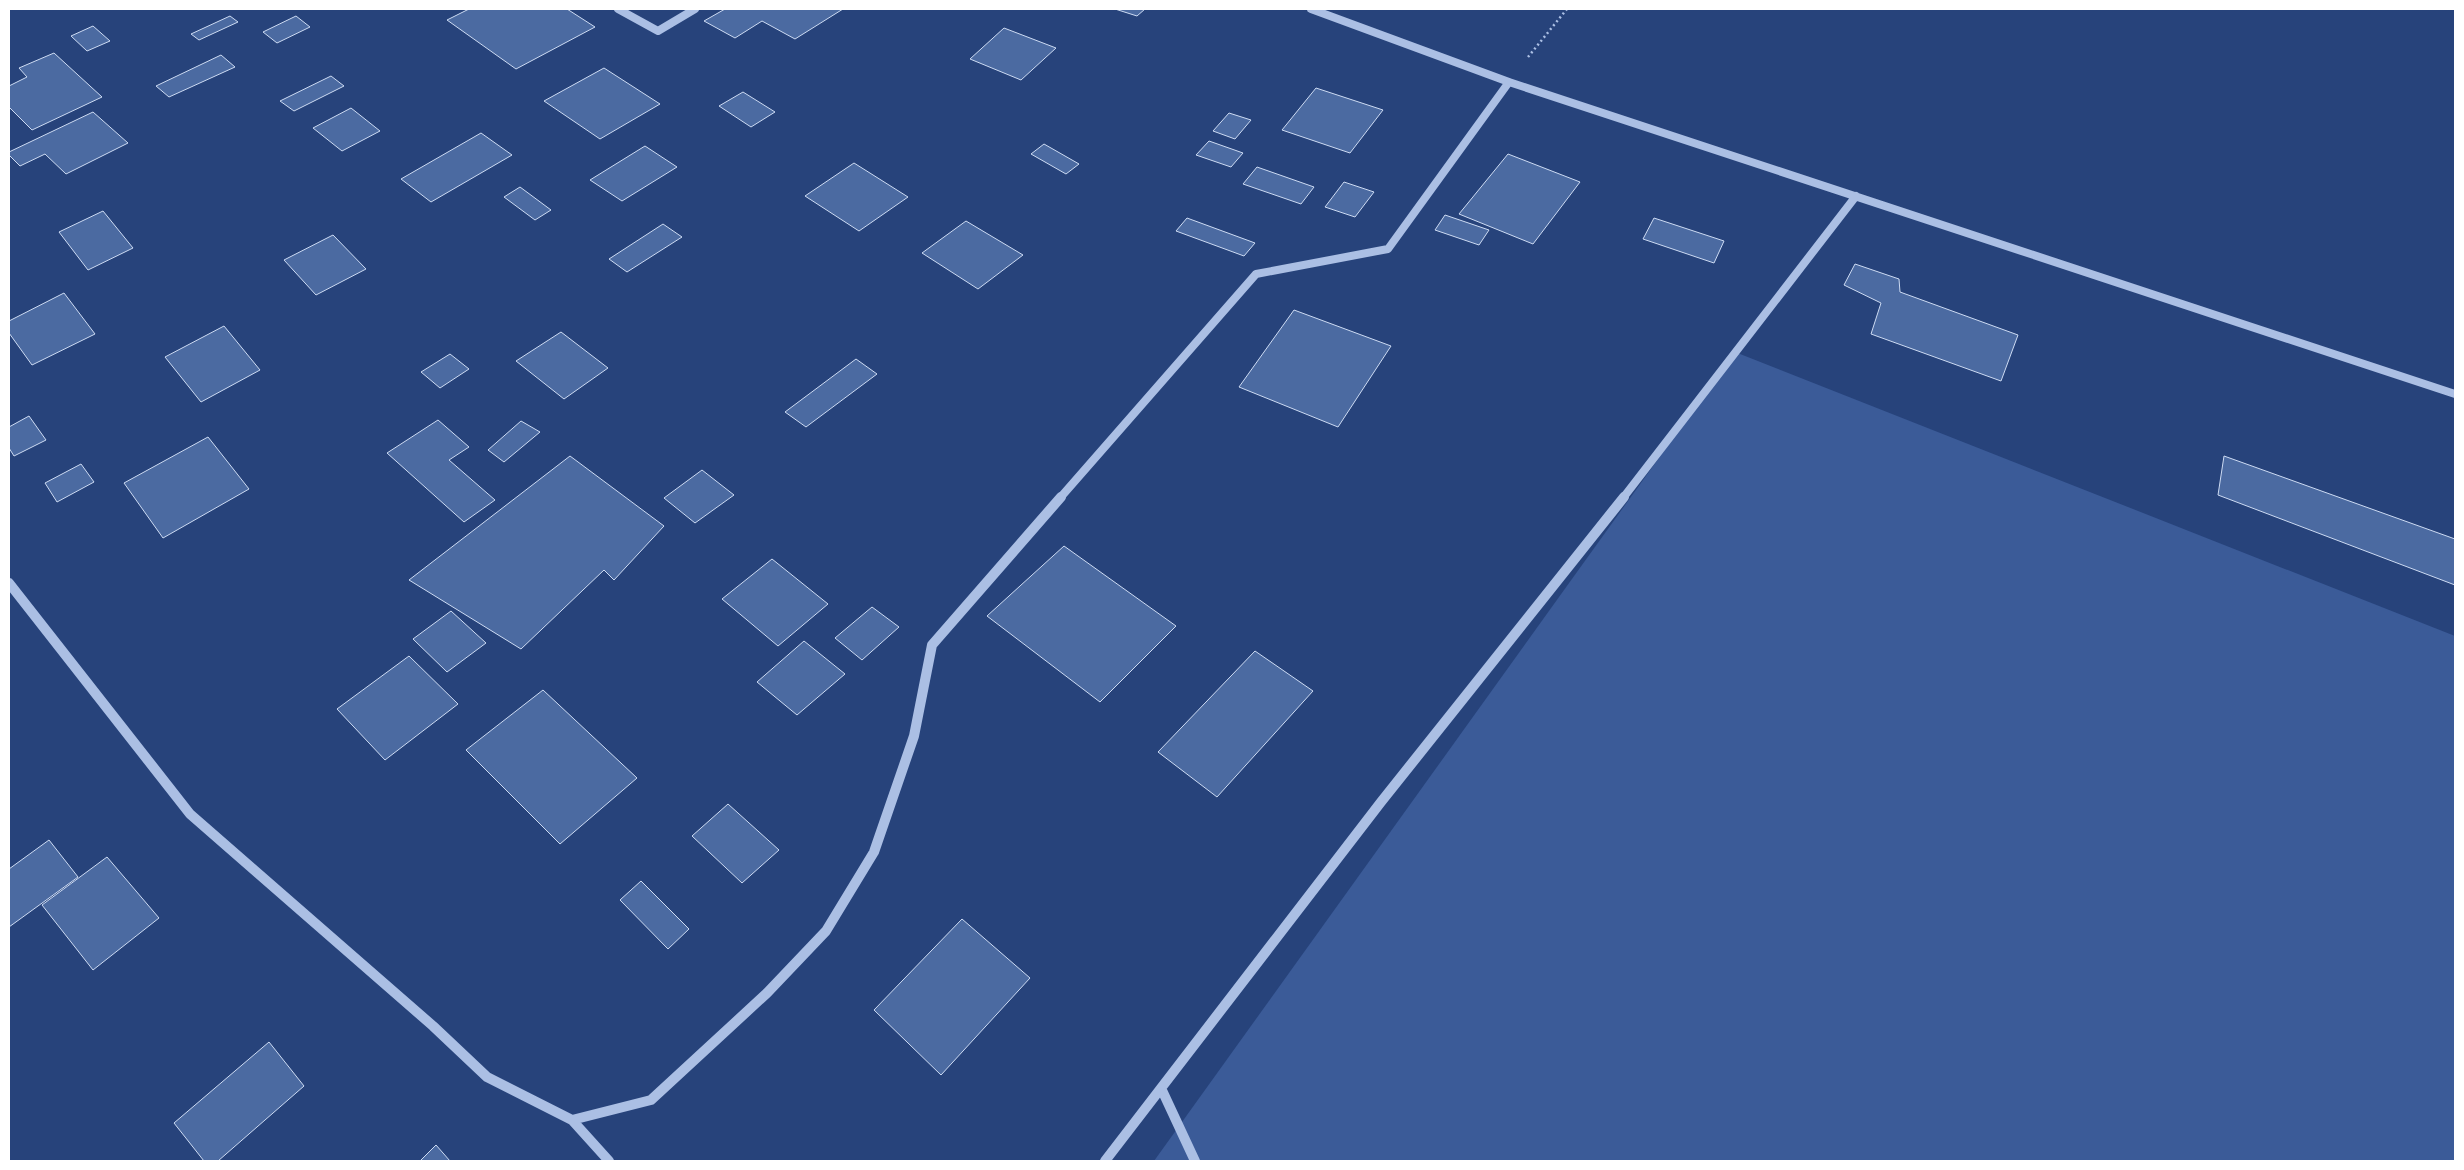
<svg xmlns="http://www.w3.org/2000/svg" width="2464" height="1170" viewBox="0 0 2464 1170" font-family="'Nunito Sans',sans-serif">
  <rect width="100%" height="100%" fill="#27437b"/>
  <path fill="#3b5b98" d="M1735,352L2455,636V1161H1154Z"/>
  <path fill="#4b6aa1" stroke="#cddbf3" d="M469,9H567L595,27L516,69L447,20Z
    M725,9H843L795,39L762,21L735,38L704,21Z
    M1115,9H1145L1137,16Z
    M230,16L238,22L199,40L191,34Z
    M296,16L310,27L277,43L263,32Z
    M93,26L110,41L87,51L71,36Z
    M1004,28L1056,48L1021,80L970,59Z
    M54,53L102,97L32,130L9,107V86L27,77L19,68Z
    M221,55L235,67L169,97L156,86Z
    M604,68L660,104L600,139L544,101Z
    M331,76L344,86L294,111L280,101Z
    M1316,88L1383,110L1350,153L1282,130Z
    M743,92L775,112L751,127L719,106Z
    M351,108L380,131L342,151L313,128Z
    M93,112L128,143L66,174L45,154L20,166L9,155V152Z
    M1229,113L1251,120L1235,139L1213,131Z
    M481,133L512,155L431,202L401,179Z
    M1209,141L1243,153L1231,167L1196,155Z
    M1044,144L1079,164L1066,174L1031,154Z
    M645,146L677,167L622,201L590,180Z
    M1508,154L1580,182L1533,244L1459,214Z
    M854,163L908,197L859,231L805,196Z
    M1257,167L1314,187L1301,204L1243,184Z
    M1344,182L1374,192L1355,217L1325,207Z
    M520,187L551,210L535,220L504,197Z
    M103,211L133,248L88,270L59,232Z
    M1445,215L1489,230L1479,245L1435,230Z
    M1187,218L1255,243L1244,256L1176,231Z
    M1654,218L1724,241L1714,263L1643,239Z
    M966,221L1023,255L978,289L922,253Z
    M663,224L682,237L627,272L609,259Z
    M333,235L366,269L316,295L284,260Z
    M1855,264L1899,279L1900,292L2018,335L2001,381L1871,334L1881,303L1844,285Z
    M64,293L95,334L32,365L9,333V321Z
    M1294,310L1391,346L1338,427L1239,387Z
    M224,326L260,370L201,402L165,357Z
    M561,332L608,368L564,399L516,361Z
    M450,354L469,369L440,388L421,372Z
    M856,359L877,374L806,427L785,412Z
    M29,416L46,440L14,456L9,448V427Z
    M438,420L469,447L449,460L495,500L464,522L387,453Z
    M521,421L540,432L504,462L488,450Z
    M208,437L249,489L163,538L124,483Z
    M570,456L664,526L614,580L604,570L521,649L409,580Z
    M2224,456L2455,539V585L2218,495Z
    M81,464L94,482L57,502L45,483Z
    M702,470L734,495L695,523L664,498Z
    M1064,546L1176,626L1100,702L987,616Z
    M772,559L828,604L778,646L722,599Z
    M872,607L899,627L862,660L835,638Z
    M451,611L486,643L447,672L413,639Z
    M804,641L845,674L797,715L757,682Z
    M1255,651L1313,691L1217,797L1158,752Z
    M409,656L458,704L385,760L337,709Z
    M543,690L637,778L560,844L466,750Z
    M728,804L779,850L742,883L692,836Z
    M49,840L78,877L9,927V869Z
    M107,857L159,918L93,970L42,905Z
    M641,881L689,929L668,949L620,900Z
    M962,919L1030,978L941,1075L874,1010Z
    M269,1042L304,1086L218,1161H204L174,1123Z
    M436,1145L450,1161H420Z"/>
  <g fill="none" stroke-linecap="round" stroke-linejoin="round">
    <path stroke="#abbfe4" stroke-width="2.5" stroke-dasharray="2 3" stroke-linecap="butt" d="M1528,57L1567,9"/>
    <path stroke="#abbfe4" stroke-width="8" d="M618,9L658,31L695,9
      M1311,9L1509,82L2455,394
      M1060,498L1256,274L1388,249L1509,82
      M1623,498L1856,196"/>
    <path stroke="#abbfe4" stroke-width="10" d="M9,583L190,814L433,1026L487,1077L572,1120L651,1100L767,993L826,931L874,852L914,736L932,645L1061,497
      M1161,1088L1195,1161
      M572,1120L609,1161
      M1105,1161L1381,802L1624,497"/>
  </g>
  <rect width="2464" height="1170" fill="none" stroke="#ffffff" stroke-width="20"/>
</svg>
